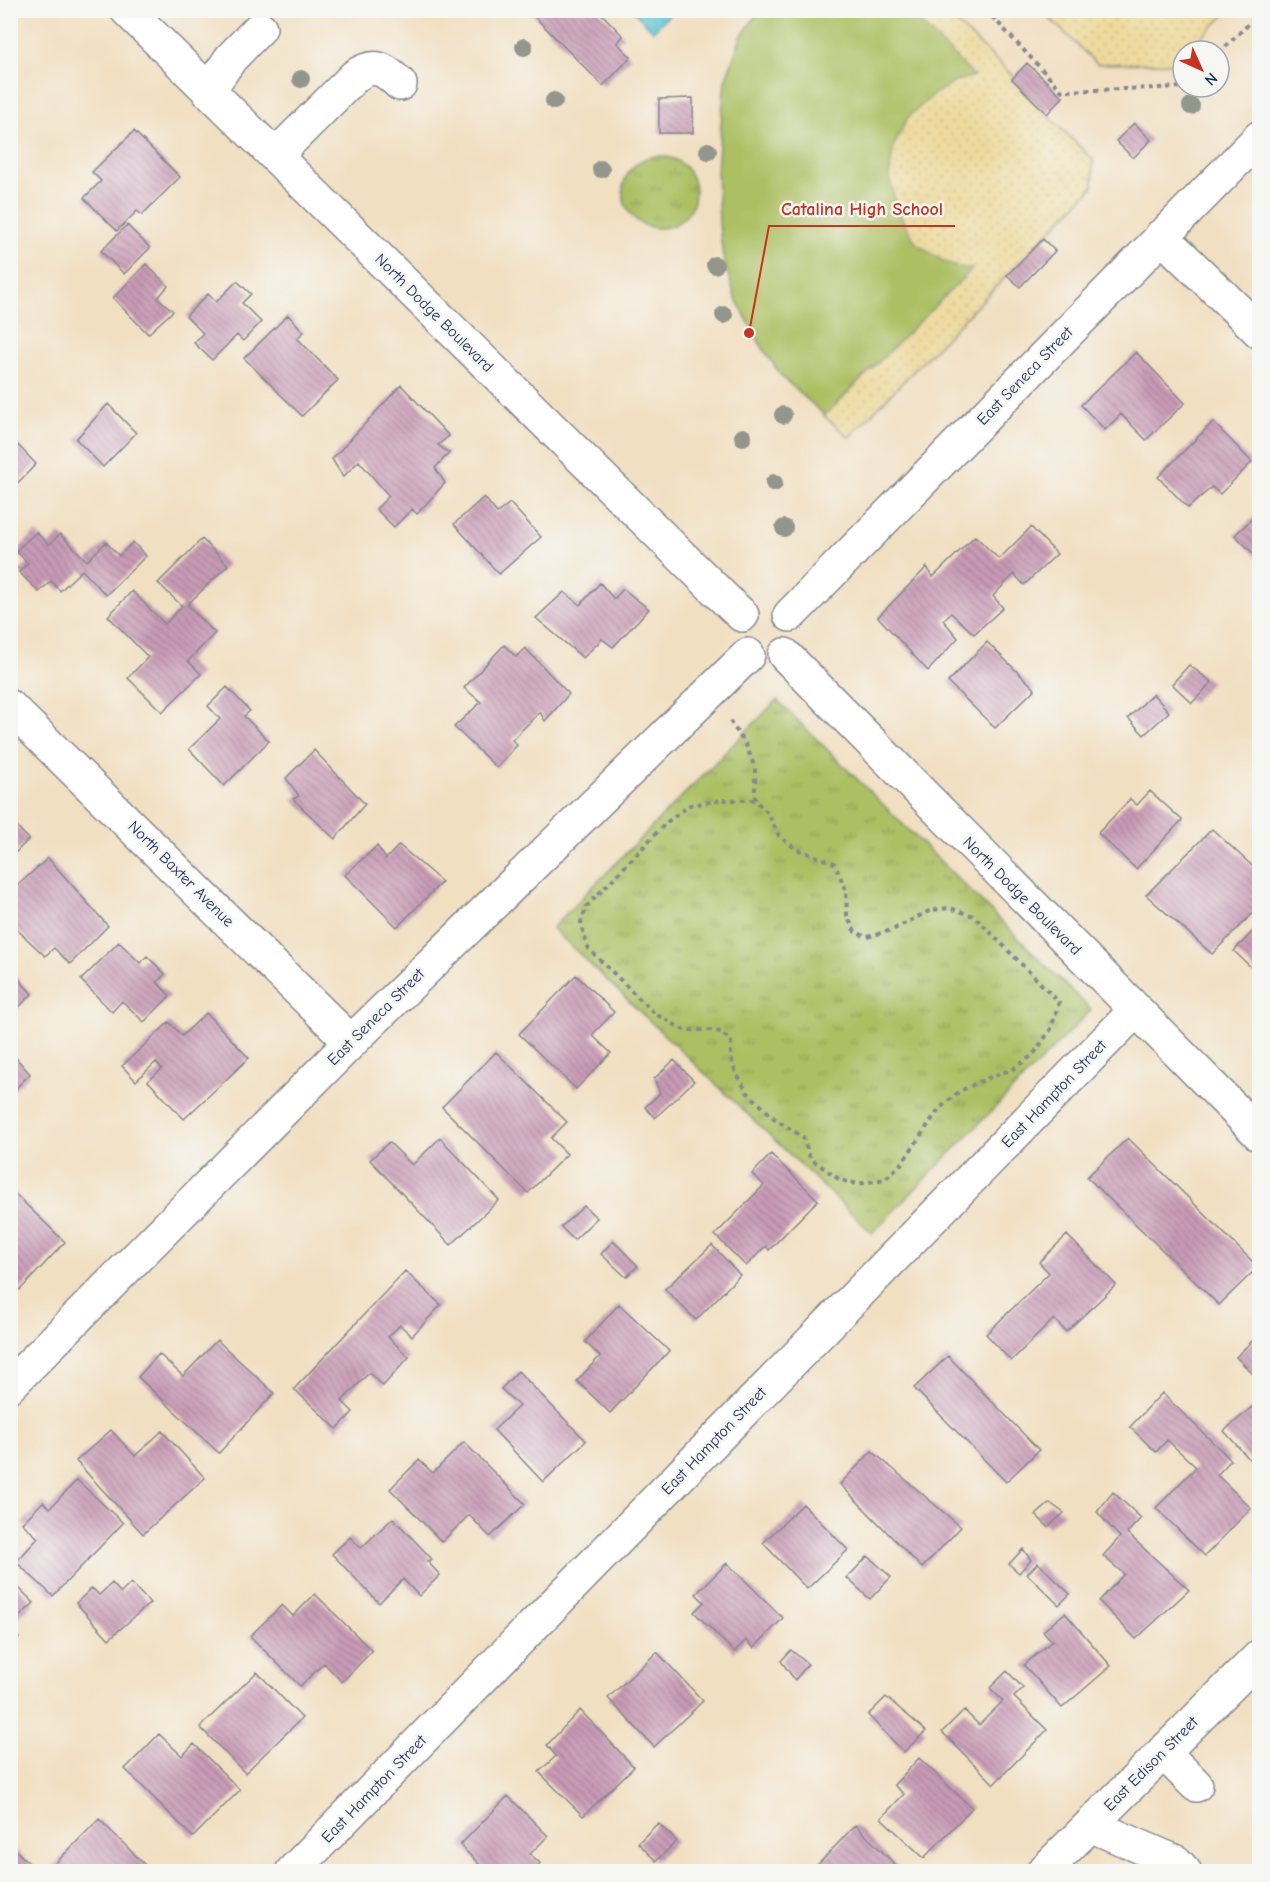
<svg xmlns="http://www.w3.org/2000/svg" width="1270" height="1882" viewBox="0 0 1270 1882" font-family="'Comic Neue',sans-serif">
  <defs>
    <pattern id="sand-dots" width="8" height="8" patternUnits="userSpaceOnUse" patternTransform="scale(1.5)"><rect width="8" height="8" fill="#eeda9e"/><path d="M2 2h.1M6 6h.1" fill="none" stroke="#ccbb8a" stroke-width="1.8" stroke-linecap="round"/></pattern>
    <pattern id="park-tufts" width="24" height="20" patternUnits="userSpaceOnUse" patternTransform="scale(1.5)"><rect width="24" height="20" fill="#acc063"/><path d="M3 7l-1-3M5 7V3M7 7l1-3M15 17l-1-3M17 17v-4M19 17l1-3" fill="none" stroke="#8b9c55"/></pattern>
    <pattern id="building-back-hatch" width="6" height="6" patternUnits="userSpaceOnUse" patternTransform="scale(1.5)"><rect width="6" height="6" fill="#c99bb6"/><path d="M-1 5l2 2M0 0l6 6M5-1l2 2" fill="none" stroke="#a27f97"/></pattern>
  </defs>
  <rect width="100%" height="100%" fill="#f6f6f2"/>
  <filter id="ink" filterUnits="userSpaceOnUse"><feTurbulence type="fractalNoise" baseFrequency=".0167" numOctaves="2"/><feDisplacementMap in="SourceGraphic" scale="12" xChannelSelector="R" yChannelSelector="G"/><feConvolveMatrix kernelMatrix="1 2 1 2 8 2 1 2 1" color-interpolation-filters="sRGB"/></filter>
  <filter id="wash" filterUnits="userSpaceOnUse"><feTurbulence type="fractalNoise" baseFrequency=".008" numOctaves="4" result="noise"/><feDisplacementMap in="SourceGraphic" scale="24" xChannelSelector="R" yChannelSelector="G"/><feGaussianBlur stdDeviation="1.35" result="paint"/><feColorMatrix in="noise" values="0 0 0 0 0 0 0 0 0 0 0 0 0 0 0 0 0 1.4 0 .05"/><feComposite in="paint" operator="in"/></filter>
  <g filter="url(#wash)">
    <rect width="100%" height="100%" fill="#f1dfc1"/>
    <path fill="#acc063" stroke="#647860" stroke-width="1.5" d="M759,11H944L1014,77L1012,80L1093,160V187L849,437L782,377L762,347L735,297L723,257L719,223L717,168L725,81L741,37Z"/>
    <path fill="url(#sand-dots)" stroke="#84847e" stroke-width="1.5" d="M908,11H944L1014,77L1012,80L1093,160V187L849,437L824,416L972,269L956,267L943,261L916,243L898,212L889,176L894,145L908,117L936,93L956,81L974,76Z
      M1042,11H1229L1187,51H1183V55L1174,63L1097,64Z"/>
    <path fill="url(#park-tufts)" stroke="#647860" stroke-width="1.5" d="M623 192a36 36 0 1 1 72 0a36 36 0 1 1-72 0Z
      M777,700L1091,1010L872,1233L552,928Z"/>
    <path fill="#57c2d1" stroke="#397898" stroke-width="1.5" d="M633,11H673L653,31Z"/>
    <g id="blocks">
      <path fill="url(#building-back-hatch)" d="M528,10H598L623,36L617,43L631,57L603,86Z
        M1027,63L1063,97L1047,114L1012,79Z
        M693,98V133H659V99Z
        M1134,123L1151,140L1133,158L1116,141Z
        M134,131L180,177L142,215L137,211L117,231L84,198L101,181L92,172Z
        M127,225L150,248L124,274L101,251Z
        M1043,239L1055,251L1020,287L1007,275Z
        M146,264L168,286L158,298L173,311L148,334L113,298Z
        M237,281L251,294L242,303L261,322L243,341L237,335L212,360L194,343L203,333L186,316L208,294L216,302Z
        M288,315L304,332L297,338L338,380L302,416L244,358Z
        M1136,352L1185,403L1146,440L1121,414L1105,430L1081,405Z
        M401,385L449,436L438,445L449,453L435,468L445,483L417,514L412,509L394,527L376,509L389,496L359,461L343,477L332,459Z
        M108,404L136,433L103,467L76,439Z
        M1213,422L1252,462L1220,494L1212,487L1188,508L1158,477Z
        M15,442L36,464L10,491V447Z
        M484,497L497,513L510,503L541,537L499,574L454,524Z
        M1260,511V561L1235,535Z
        M1031,527L1057,554L1024,585L1014,574L993,596L1003,608L974,634L951,613L943,620L958,638L928,671L878,617L927,567L933,577L975,536L999,559Z
        M36,532L49,545L60,534L87,561L106,542L119,556L133,542L146,556L106,595L82,570L60,591L51,581L39,592L19,572L28,563L16,551Z
        M202,539L228,565L187,605L215,633L188,661L201,674L162,712L128,678L148,657L108,616L132,591L165,624L182,606L158,583Z
        M600,583L614,599L623,589L649,609L613,647L602,639L583,658L536,618L564,592L580,605Z
        M987,642L1035,689L995,728L948,682Z
        M504,645L516,657L525,648L569,694L545,721L540,712L512,740L517,745L497,768L454,727L481,702L464,688Z
        M1189,665L1212,682L1192,703L1172,684Z
        M227,687L250,711L244,716L269,741L224,786L189,749L220,719L208,706Z
        M1153,694L1169,712L1144,735L1128,718Z
        M314,750L365,804L335,839L293,799L299,796L286,778Z
        M1150,791L1182,820L1136,869L1098,833L1130,799L1137,805Z
        M10,820L29,839L10,858Z
        M1212,829L1260,873V906L1212,954L1146,895Z
        M399,845L442,882L397,927L345,875L377,846L386,859Z
        M48,858L108,926L70,964L54,948L45,956L10,923V892Z
        M1260,924V976L1234,951Z
        M119,942L140,963L147,956L165,974L157,982L170,996L144,1022L122,1001L112,1012L81,980Z
        M15,975L32,994L10,1016V980Z
        M576,975L614,1012L592,1035L611,1053L576,1089L519,1034Z
        M206,1013L249,1058L184,1119L148,1081L162,1069L156,1062L136,1081L122,1066L169,1022L182,1036Z
        M10,1051L30,1074L10,1094Z
        M496,1052L567,1122L551,1138L567,1154L528,1193L442,1107Z
        M674,1060L694,1081L655,1118L645,1107L660,1093L654,1079Z
        M440,1138L499,1200L451,1245L370,1160L389,1142L412,1165Z
        M1128,1138L1258,1267L1219,1305L1087,1177Z
        M771,1154L818,1200L769,1250L766,1246L746,1266L715,1235L764,1185L752,1174Z
        M10,1189L65,1242L20,1290L10,1279Z
        M584,1206L597,1218L574,1240L561,1227Z
        M1067,1235L1116,1285L1066,1332L1054,1319L1011,1361L986,1334L1049,1273L1039,1262Z
        M613,1241L638,1266L626,1277L601,1254Z
        M712,1245L740,1275L696,1320L665,1289Z
        M405,1271L441,1305L412,1336L400,1325L388,1337L409,1357L383,1386L369,1373L342,1401L353,1412L337,1429L294,1389Z
        M619,1304L669,1351L610,1413L577,1381L600,1356L585,1342Z
        M1255,1338L1260,1343V1381L1236,1357Z
        M217,1340L274,1393L219,1453L138,1377L159,1354L183,1376Z
        M948,1356L1039,1450L1006,1482L914,1388Z
        M518,1371L586,1441L543,1482L494,1430L519,1406L501,1389Z
        M1162,1393L1231,1460L1217,1475L1251,1508L1205,1556L1156,1508L1196,1467L1167,1440L1156,1452L1130,1427Z
        M1252,1407L1260,1414V1471L1224,1431Z
        M111,1430L135,1456L162,1431L205,1478L143,1534L76,1461Z
        M464,1442L525,1504L490,1537L469,1515L442,1542L390,1489L419,1460L433,1473Z
        M872,1451L961,1527L922,1568L840,1484Z
        M77,1480L123,1523L53,1596L16,1562L38,1538L22,1523L43,1502L50,1508Z
        M1113,1492L1141,1518L1127,1533L1189,1590L1136,1639L1099,1601L1124,1574L1103,1556L1120,1537L1097,1512Z
        M1050,1503L1064,1513L1048,1527L1036,1515Z
        M803,1504L848,1550L807,1589L763,1543Z
        M393,1518L432,1559L427,1561L440,1575L419,1596L403,1579L379,1603L332,1554L350,1537L361,1548Z
        M1023,1549L1031,1560L1019,1573L1009,1564Z
        M868,1556L891,1577L870,1599L847,1578Z
        M727,1563L783,1618L754,1648L746,1640L734,1652L694,1612L704,1602L696,1594Z
        M1038,1563L1070,1594L1059,1605L1027,1574Z
        M10,1579L34,1603L10,1625Z
        M112,1583L121,1593L131,1583L150,1603L109,1639L76,1603L92,1588L99,1595Z
        M315,1594L372,1651L342,1682L324,1663L300,1686L250,1636L282,1605L293,1616Z
        M1065,1613L1111,1666L1062,1708L1024,1665L1052,1641L1043,1631Z
        M10,1630L19,1638L10,1646Z
        M791,1650L808,1664L795,1680L781,1661Z
        M657,1652L703,1701L654,1747L608,1698Z
        M1007,1671L1023,1688L1014,1697L1047,1730L994,1784L942,1732L964,1710L979,1725L1003,1701L990,1688Z
        M257,1672L302,1718L245,1773L200,1727Z
        M886,1697L926,1731L904,1752L868,1715Z
        M580,1710L634,1767L583,1816L539,1772L556,1756L547,1745Z
        M159,1734L182,1756L194,1744L240,1790L193,1837L125,1769Z
        M919,1758L972,1808L924,1858L881,1818L904,1794L894,1785Z
        M508,1796L548,1836L530,1854L540,1863L532,1872H487L460,1845Z
        M99,1819L152,1872H47Z
        M658,1823L677,1841L656,1861L638,1843Z
        M855,1825L900,1869L898,1872H811Z
        M10,1845L30,1864L22,1872H10Z"/>
    </g>
  </g>
  <g filter="url(#ink)">
    <use href="#blocks" fill-opacity="0" stroke="#868790" stroke-width="1.5"/>
    <g fill="none" stroke-linecap="round" stroke-linejoin="round">
      <defs>
        <path id="minor" d="M127,10L732,606L742,615
          M208,91L231,58L260,28
          M275,156L355,76C375,62 384,69 400,84
          M1161,236L1260,332
          M790,615L1260,137
          M785,655L1260,1135
          M10,707L351,1042
          M10,1385L351,1042L748,655
          M1163,1752L1196,1785
          M1090,1825L1176,1862L1185,1872
          M292,1872L1135,1011
          M1043,1872L1260,1656"/>
      </defs>
      <use href="#minor" stroke="#868790" stroke-width="36"/>
      <path stroke="#868790" stroke-width="4" stroke-dasharray="4.5 4.5" stroke-linecap="butt" d="M986,10L1062,91L1185,87
        M1219,53L1260,13
        M730,721L746,745L755,768V800
        M723,800H755L768,813L779,836L796,849L834,863L846,890L847,916L855,932L867,937L892,930L931,910L950,908L974,916L1059,1002L1051,1029L1033,1055L1013,1069L988,1078L960,1091L939,1109L902,1163L885,1179L858,1184L840,1180L810,1158L803,1137L775,1119L747,1092L736,1073L731,1058V1042L721,1032L709,1030H684L654,1013L587,947L581,922L587,906L667,822L690,805Z"/>
      <use href="#minor" stroke="#fff" stroke-width="33"/>
    </g>
    <g fill="#93968c">
      <circle cx="524" cy="47" r="9"/>
      <circle cx="301" cy="79" r="9"/>
      <circle cx="554" cy="101" r="9"/>
      <circle cx="1191" cy="106" r="9"/>
      <circle cx="708" cy="151" r="9"/>
      <circle cx="601" cy="169" r="9"/>
      <circle cx="715" cy="265" r="9"/>
      <circle cx="724" cy="315" r="9"/>
      <circle cx="783" cy="415" r="9"/>
      <circle cx="743" cy="437" r="9"/>
      <circle cx="774" cy="483" r="9"/>
      <circle cx="784" cy="528" r="9"/>
    </g>
  </g>
  <g text-anchor="middle" dominant-baseline="central" stroke-width="5" stroke-linejoin="round" paint-order="stroke">
    <g font-size="16" fill="#1b2f5e" stroke="#f6f6f2">
      <text transform="translate(434 313) rotate(45)">North Dodge Boulevard</text>
      <text transform="translate(1025 376) rotate(-46)">East Seneca Street</text>
      <text transform="translate(181 874) rotate(45)">North Baxter Avenue</text>
      <text transform="translate(1022 896) rotate(45)">North Dodge Boulevard</text>
      <text transform="translate(376 1017) rotate(-45)">East Seneca Street</text>
      <text transform="translate(1054 1094) rotate(-46)">East Hampton Street</text>
      <text transform="translate(714 1441) rotate(-46)">East Hampton Street</text>
      <text transform="translate(1151 1764) rotate(-45)">East Edison Street</text>
      <text transform="translate(374 1789) rotate(-46)">East Hampton Street</text>
    </g>
  </g>
  <path fill="none" stroke="#c8321e" stroke-width="2" d="M749 333L769 226H955"/>
  <circle fill="#c8321e" stroke="#f6f6f2" stroke-width="2" cx="749" cy="333" r="6"/>
  <g font-size="18" text-anchor="middle" font-weight="bold" fill="#c8321e" stroke="#f6f6f2" stroke-width="5" stroke-linejoin="round" paint-order="stroke">
    <text x="862" y="215">Catalina High School</text>
  </g>
  <rect width="1270" height="1882" fill="none" stroke="#f6f6f2" stroke-width="36"/>
  <g transform="translate(1201 69) rotate(135)"><circle r="28" fill="#f6f6f2" stroke="#9ea6b7" stroke-width="1.5"/>
  <path d="M0-4.5L10 22L0 15L-10 22Z" fill="#c8321e"/>
  <text y="-9" font-size="16" font-weight="bold" text-anchor="middle" fill="#1b2f5e">N</text>
  </g>
</svg>
